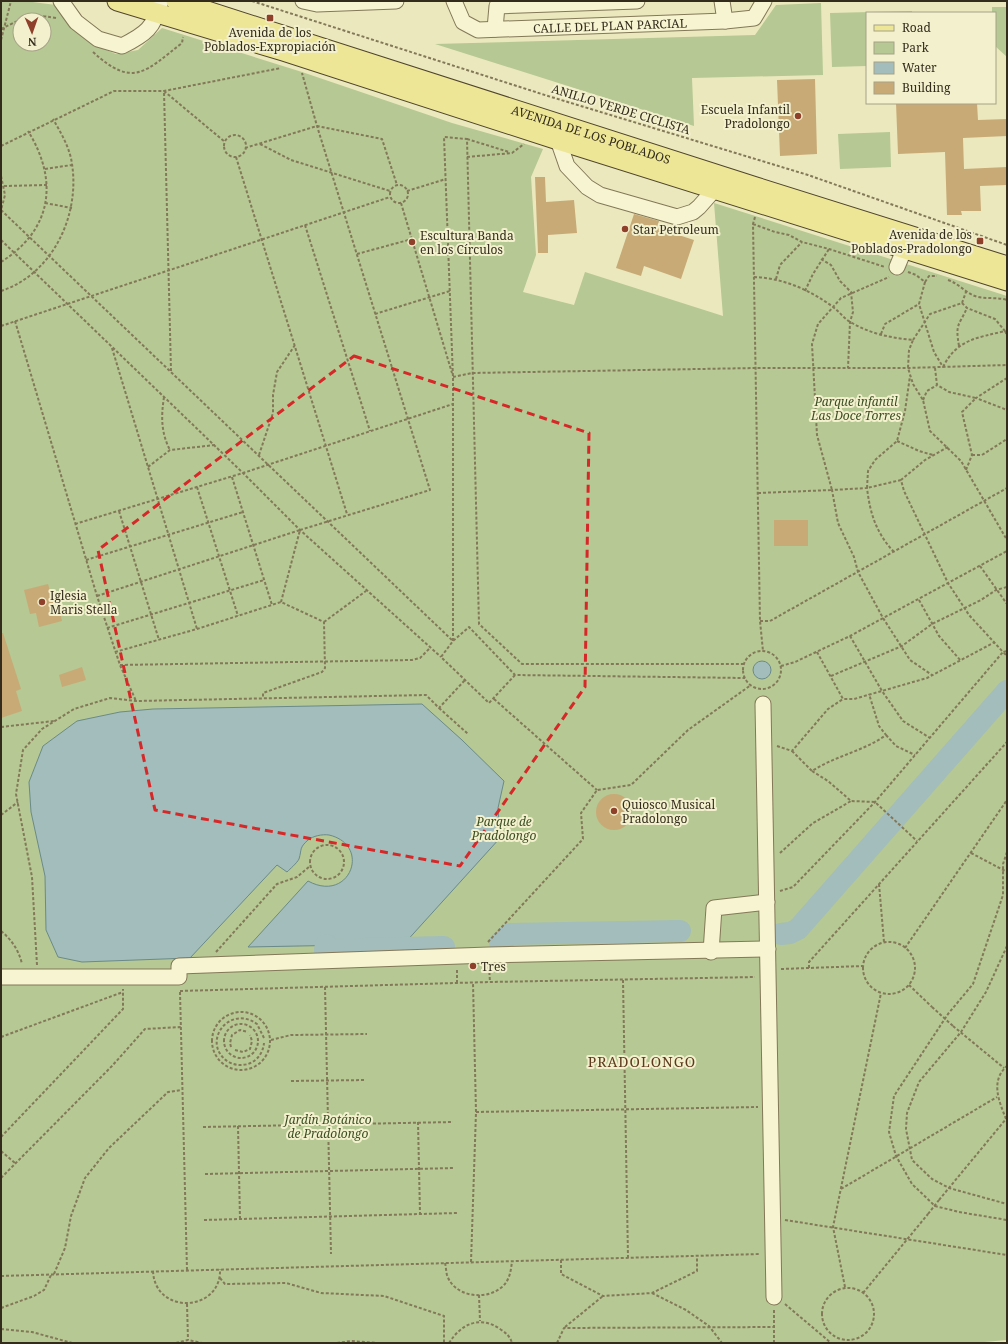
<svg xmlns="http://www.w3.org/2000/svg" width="1008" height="1344" viewBox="0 0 1008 1344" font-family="'Noto Serif',serif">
  <rect width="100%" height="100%" fill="#ebe8be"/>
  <path fill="#b6c893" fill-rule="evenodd" d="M1,1H25L56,5L70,26L94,45L116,54L138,50L162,28L302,72L452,123L543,149L531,177L536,255L523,292L574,305L585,272L723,316L714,203L1007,296V1340L973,1343H1ZM20,20H44V44H20Z
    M821,3L823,75L692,78L694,126L435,44L755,35L776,5Z
    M992,7H1007V57L995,46V13H992Z
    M912,11V13H867V66L832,67L830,13Z
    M890,132L891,167L840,169L838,134Z"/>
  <path fill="#a2bdbb" stroke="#6a8a89" d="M753 670a9 9 0 1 1 18 0a9 9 0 1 1-18 0Z
    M422,704L462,740L504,781L498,808L500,838L404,944L248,947L308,881C350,904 372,845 329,835C322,834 313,836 308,840C299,848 302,849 299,859C297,863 290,869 287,872L277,865L190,958L82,962L58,957L46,930L45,876L31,812L29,782L43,746L77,721L120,712L153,709Z"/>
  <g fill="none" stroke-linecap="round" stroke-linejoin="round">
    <path stroke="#a2bdbb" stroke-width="22" d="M781,934L790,933L798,929L1007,691
      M500,943L510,934L680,931
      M326,945L325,950L444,947"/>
  </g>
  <path fill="#c8aa76" d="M815,79L817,154L780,156L777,80Z
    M896,103H977L978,120L1007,119V136L963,138L964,169L1007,167V185L980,186L981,211H961L962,215H947L945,152L898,154Z
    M535,177H545L546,202L574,200L577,233L548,235V253H538Z
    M634,214L659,221L657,228L694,240L681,279L644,266L641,276L616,268Z
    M774,520H808V546H774Z
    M48,584L50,591L55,590L62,621L39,627L36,613L30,614L24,590Z
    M1,633H3L21,689L16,691L22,711L1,718Z
    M82,667L86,680L62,687L59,675Z
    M596 812a18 18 0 1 1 36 0a18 18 0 1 1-36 0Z"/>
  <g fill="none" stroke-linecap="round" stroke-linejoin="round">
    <defs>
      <g id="minor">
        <path d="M61,1L76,22L98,39L122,46C146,34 154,28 161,1"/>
        <path d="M303,1L317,4L396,1"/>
        <path id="s1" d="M454,1L463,22L478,30L725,21L754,18L764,1"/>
        <path d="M722,1L725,21"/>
        <path d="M495,29L497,6L637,1"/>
        <path d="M558,140L567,166L587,187L600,195L677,217L693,212L699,207L714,190"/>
        <path d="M897,267L904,250"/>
        <path d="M763,704L774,1297"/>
        <path d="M711,952L714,908L767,902"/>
        <path d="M1,977H179V966L489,955L768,949"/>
      </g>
      <g id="major">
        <path d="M117,1L283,51L558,140L1007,281"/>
        <path id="s2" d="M176,1L756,187L1007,266"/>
      </g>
    </defs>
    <use href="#minor" stroke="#837858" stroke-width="17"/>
    <use href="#major" stroke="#50452c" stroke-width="21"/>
    <path stroke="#837858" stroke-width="2" stroke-dasharray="3 2" stroke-linecap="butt" d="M252,1L548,96L808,175L1007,245
      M1,29C26,17 28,13 56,18
      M1,40L11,1
      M93,52C133,89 146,71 182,43L183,37
      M224 146a11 11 0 1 1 22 0a11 11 0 1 1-22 0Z
      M467,139L509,152
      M260,144L291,160L390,191
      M1,146L114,91H164L281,68
      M245,148L317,126L382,139L397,185
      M236,157L347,514
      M467,157L512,153L524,144
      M45,169L72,165
      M1,176L5,195L1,210
      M390 194a9 9 0 1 1 18 0a9 9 0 1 1-18 0Z
      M4,186L47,185
      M407,191L446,179
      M45,203L72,208
      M401,203L452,373
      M1,210L453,641
      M755,217L753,224L760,621L763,651
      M753,224L775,232L789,235L802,242L829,249L885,267
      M305,225L370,431
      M1,240L243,473L300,530L441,657
      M357,254L412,239
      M821,259L831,265L840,281L851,292L853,312L850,322L848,368
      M1,262C52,230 59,181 28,131
      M908,272L916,275L925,282L929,276H937
      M754,277C783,278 810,290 833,307C840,312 844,319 852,323C871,334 892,338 913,340L909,350L908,368L913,384L923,400L930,431L961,461L1007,540
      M776,279L780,265L802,242
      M948,280C960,284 966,294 978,297C988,299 997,297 1007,300
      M925,282L919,304L934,352L943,367
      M1,291C53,274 80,215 72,164C70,148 61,133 53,119
      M805,291L813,274L829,249
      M962,303L967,308L995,319L1005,331L1007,330
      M375,314L450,291
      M15,321L97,596L120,665L136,701
      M1,326L390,197
      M881,334L885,324L919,304
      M913,340L930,314L962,303L966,292
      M959,346C955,323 959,326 967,308
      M112,348L197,629
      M943,367C957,339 977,338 1005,331L1007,335
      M935,368L937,385L949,392L976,398
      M171,371L164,91L225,142
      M453,377L472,373L756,368H908L1007,365
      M1007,378L976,398L1007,410
      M164,397C161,416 161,433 170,450
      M923,400L927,391L937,385
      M897,441L919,451L933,455
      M948,447L925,460L901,480L904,491L948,583L969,615L1003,652L1007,651
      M259,455L273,413V395L277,372L295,345
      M972,455H982L1007,439
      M148,467L170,450L215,445
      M966,470L972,455L962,412L976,398
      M232,477L272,605
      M901,480L867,488L868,471L875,460L897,441L905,411L910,376
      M197,487L238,616
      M758,493L832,490L817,435L812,344L818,324L841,298L889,277
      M119,511L159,640
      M75,524L243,473L453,404
      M300,530L430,490L317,126L302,73
      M894,552C876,533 870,513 867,488L832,490L838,523L854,557L858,572L883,618L910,660L932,675
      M86,560L243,512
      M980,566L1007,604
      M97,596L300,530L281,602
      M919,600L939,636L961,661
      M760,621H770L1007,488
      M324,622L366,591
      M107,628L264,580
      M850,636L882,691L903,721L930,738
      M453,641V378L444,137L467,139L479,624L522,664H744
      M743 670a19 19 0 1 1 38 0a19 19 0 1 1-38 0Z
      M115,652L197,629L281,602L324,622L325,668L322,672L263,693V698
      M817,652L843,699H854L927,678L995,642
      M120,665L412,660L420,658L430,648
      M781,666L795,662L850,636L1007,551
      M515,675L489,703L441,657L453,641L469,627L515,675L745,678
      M831,676L902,646L932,624L981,600L996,590L1007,587
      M494,699L597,790
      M439,708L468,734
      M1,727L54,721
      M886,735L896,746L915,755
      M777,746L792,751L828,709L843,699
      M792,751L812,771C835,756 864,751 886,735L879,726L869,694
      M812,771L828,781L851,801L875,802L917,841
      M1,815L18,802
      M310 862a17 17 0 1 1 34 0a17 17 0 1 1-34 0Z
      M1007,852L1003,864V895L973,984L948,1014L894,1096L889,1132L896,1156L912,1184L935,1206L959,1212L1007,1220
      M780,853L813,823L851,801
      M971,853L1007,872
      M879,884L884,942
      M780,891L793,887L875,802L1003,652L1007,656
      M1,931C12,940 19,951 22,964
      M488,942L583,839L581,813L597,790L631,785L688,730L751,685
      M863 968a26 26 0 1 1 52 0a26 26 0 1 1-52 0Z
      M1007,946L986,992L961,1032L919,1082L907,1113L906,1129L912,1160L932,1179L949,1188L1007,1204
      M905,948L1007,800
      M216,952L277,884L297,877L310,866
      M37,965L32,877L16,794L23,750L42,729L74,709L110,698L136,701L426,695L439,708L465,680
      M489,967L490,982
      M809,968V962L1007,742
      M781,969L863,966
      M457,970V983
      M623,980L628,1258
      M909,985L932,1007
      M325,987L331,1254
      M180,991L490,982L755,977
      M180,992L187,1270
      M212 1041a29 29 0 1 1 58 0a29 29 0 1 1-58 0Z
      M224 1041a17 17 0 1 1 34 0a17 17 0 1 1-34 0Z
      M953,1026L1004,1068
      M1,1037L123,992
      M264,1038L257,1024C229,1004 201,1042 227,1061C233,1065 241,1066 248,1064C257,1061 263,1053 264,1043
      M271,1040L291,1035L367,1034
      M231,1047L230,1043L232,1035L240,1030L248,1032
      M235,1050L243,1052L250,1049L252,1041L250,1035
      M291,1081L366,1080
      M476,1112L758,1107
      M1006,1119C999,1101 990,1081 1007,1066
      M418,1122L420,1214
      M238,1126L240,1219
      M203,1127L453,1122
      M1,1137L123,1009V989
      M1,1151L15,1163
      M205,1174L454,1168
      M1,1178L112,1066L145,1029L181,1027
      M841,1189L997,1097
      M939,1200L1006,1119
      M204,1220L457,1213
      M785,1220L1007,1255
      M561,1260V1274L603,1296L652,1293L697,1271V1257
      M471,1262L476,1112L473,983
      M445,1263C446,1267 446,1271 447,1275C454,1297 486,1301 502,1287C510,1280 511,1270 512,1261
      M153,1271C155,1316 222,1312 220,1269
      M54,1274L65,1248L71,1216L85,1178L109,1148L168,1092L181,1090
      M1,1276L760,1254
      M220,1278L225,1284L286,1283L321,1293L384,1296L444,1316V1343
      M845,1287L833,1227L881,993
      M822 1314a26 26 0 1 1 52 0a26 26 0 1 1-52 0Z
      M652,1293L686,1310L709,1326L722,1343
      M863,1293L928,1214
      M479,1295L480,1321
      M187,1304L188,1340
      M785,1304L831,1343
      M1,1308L34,1296L44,1290L51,1275
      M774,1310V1343
      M565,1327L603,1296
      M1,1329L32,1332L72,1343
      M176,1343L188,1340L202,1343
      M337,1343L351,1341L377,1343
      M449,1343C461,1324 480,1315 500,1329C506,1333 510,1336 512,1343
      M557,1343L564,1328L774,1327"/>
    <use href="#minor" stroke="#f7f4d1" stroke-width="15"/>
    <use href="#major" stroke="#eee697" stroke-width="19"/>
    <path stroke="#837858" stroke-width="2" stroke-dasharray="3 2" stroke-linecap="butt" d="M932,1007L953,1026
      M928,1214L939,1200"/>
  </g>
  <path fill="none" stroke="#d62828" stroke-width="3" stroke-dasharray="8 5" stroke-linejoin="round" d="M354,356L589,433L585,687L460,866L155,810L98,550Z"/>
  <g fill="#8f402b" stroke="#f3f0ce" stroke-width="1.5">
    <rect x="266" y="14" width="8" height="8" rx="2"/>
    <circle cx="798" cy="116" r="4"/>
    <circle cx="625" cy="229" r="4"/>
    <rect x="976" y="237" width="8" height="8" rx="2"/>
    <circle cx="412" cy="242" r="4"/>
    <circle cx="42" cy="602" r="4"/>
    <circle cx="614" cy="811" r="4"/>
    <circle cx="473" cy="966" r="4"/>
  </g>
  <g text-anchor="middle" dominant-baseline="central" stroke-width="4" stroke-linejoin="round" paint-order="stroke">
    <g font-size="12" fill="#332c1c" stroke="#f3f0ce">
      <text stroke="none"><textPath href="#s1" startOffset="172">CALLE DEL PLAN PARCIAL</textPath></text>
      <text transform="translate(621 109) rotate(17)">ANILLO VERDE CICLISTA</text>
      <text stroke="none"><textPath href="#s2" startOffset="436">AVENIDA DE LOS POBLADOS</textPath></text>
    </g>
    <g font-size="12" fill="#332c1c" stroke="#f3f0ce" text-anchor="start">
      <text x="270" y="32" text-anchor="middle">Avenida de los<tspan x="270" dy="14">Poblados-Expropiación</tspan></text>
      <text x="790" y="109" text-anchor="end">Escuela Infantil<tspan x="790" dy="14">Pradolongo</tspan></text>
      <text x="633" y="229">Star Petroleum</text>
      <text x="972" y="234" text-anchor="end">Avenida de los<tspan x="972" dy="14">Poblados-Pradolongo</tspan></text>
      <text x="420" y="235">Escultura Banda<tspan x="420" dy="14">en los Círculos</tspan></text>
      <text x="50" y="595">Iglesia<tspan x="50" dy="14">Maris Stella</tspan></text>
      <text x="622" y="804">Quiosco Musical<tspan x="622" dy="14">Pradolongo</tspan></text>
      <text x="481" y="966">Tres</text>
    </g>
    <g font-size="12" font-style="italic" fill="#3a4e23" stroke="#f3f0ce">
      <text x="856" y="401">Parque infantil<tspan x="856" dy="14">Las Doce Torres</tspan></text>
      <text x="504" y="821">Parque de<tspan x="504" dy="14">Pradolongo</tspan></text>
      <text x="328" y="1119">Jardín Botánico<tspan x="328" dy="14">de Pradolongo</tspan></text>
    </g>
    <g font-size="14" letter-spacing="1" fill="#5d391d" stroke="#f3f0ce">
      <text x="642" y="1061">PRADOLONGO</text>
    </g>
  </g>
  <rect width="1008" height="1344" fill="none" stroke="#332c1c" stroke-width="4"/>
  <rect x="866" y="12" width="130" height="92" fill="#f3f0ce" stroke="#a6a287"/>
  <rect x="874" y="25" width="20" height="6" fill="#eee697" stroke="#a6a287"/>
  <text x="902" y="32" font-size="12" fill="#332c1c">Road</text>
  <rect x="874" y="42" width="20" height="12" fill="#b6c893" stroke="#a6a287"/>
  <text x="902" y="52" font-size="12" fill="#332c1c">Park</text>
  <rect x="874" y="62" width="20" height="12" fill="#a2bdbb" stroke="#a6a287"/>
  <text x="902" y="72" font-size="12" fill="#332c1c">Water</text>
  <rect x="874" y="82" width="20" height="12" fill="#c8aa76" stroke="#a6a287"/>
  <text x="902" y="92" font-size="12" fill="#332c1c">Building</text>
  <g transform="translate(32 32) rotate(178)"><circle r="19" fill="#f3f0ce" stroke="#a6a287"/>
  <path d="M0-3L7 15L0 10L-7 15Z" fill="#8f402b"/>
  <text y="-6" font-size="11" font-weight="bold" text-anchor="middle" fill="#332c1c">N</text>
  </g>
</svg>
